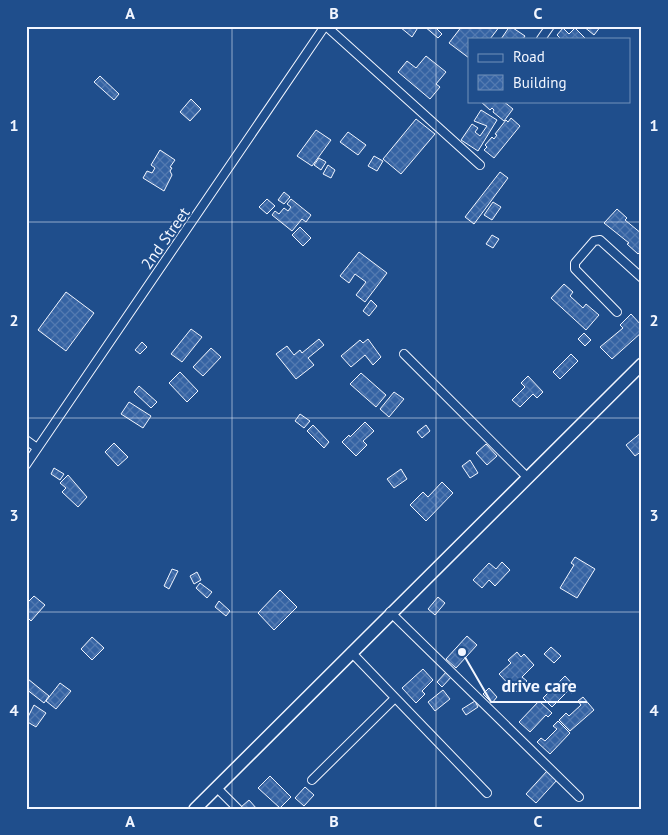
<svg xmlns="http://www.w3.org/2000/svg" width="668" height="835" viewBox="0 0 668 835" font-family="'PT Sans',sans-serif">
  <defs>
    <pattern id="building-cross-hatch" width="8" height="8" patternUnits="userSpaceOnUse" patternTransform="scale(1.25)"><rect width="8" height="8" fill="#3563a3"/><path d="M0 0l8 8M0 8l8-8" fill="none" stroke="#537ab1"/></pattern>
  </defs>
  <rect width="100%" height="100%" fill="#1f4e8c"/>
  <path fill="url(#building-cross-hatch)" stroke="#f2f6ff" d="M419,26L412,37L400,27L401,26Z
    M424,26H434L442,34L438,38Z
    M462,26H500L490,39H469V58L449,43Z
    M510,26L525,36L523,39H501Z
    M583,26H601L594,35Z
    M563,28L569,34L575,28L586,39H561L557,35Z
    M426,56L446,72L436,84L440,87L430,99L398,72L407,61L416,68Z
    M100,76L119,94L114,100L94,82Z
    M191,99L201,109L190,121L180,112Z
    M480,101H503L513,109L504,121L493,112L494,110L492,108L490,110Z
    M481,110L497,120L478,151L461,140L472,124L478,128L475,132L480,136L487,126L474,121Z
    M511,118L520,126L494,158L484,150L487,147L485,145L492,137L494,139L497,135L495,134L506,120L508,122Z
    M416,119L435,134L401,174L383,159Z
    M316,130L331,140L312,166L297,156Z
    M348,132L366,145L358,155L340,142Z
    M160,150L175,160L170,167L172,168L170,171L172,175L164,191L143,178L147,171L152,173L155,168L151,165Z
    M374,156L383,161L377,171L368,166Z
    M319,158L326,162L321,170L314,165Z
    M328,165L335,170L331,178L323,174Z
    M500,172L508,178L474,224L465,217Z
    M284,192L290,197L284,204L278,200Z
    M267,199L275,206L267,214L259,207Z
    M291,199L311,215L306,222L302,219L292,231L272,215L275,211L279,214L284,208L288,211L291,207L287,204Z
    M493,202L501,207L492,220L484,215Z
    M617,209L627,218L625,220L642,234V250L638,254L627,244L629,243L604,223Z
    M300,227L311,238L303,246L292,235Z
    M492,235L499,239L493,248L486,244Z
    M359,252L387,273L365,302L356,295L366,282L355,274L349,283L340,276Z
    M564,284L573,292L570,296L583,308L586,304L599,315L586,330L551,298Z
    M66,292L94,313L66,351L38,330Z
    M371,300L377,306L369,316L363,311Z
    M631,314L642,326V332L612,359L600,347L623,328L620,325Z
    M191,329L202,337L182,362L171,354Z
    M584,333L591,340L585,346L578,339Z
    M319,339L324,345L308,358L314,365L296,379L276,354L287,346L294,355L300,350L302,353Z
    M368,339L381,357L373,365L365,355L351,367L341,356L360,340L363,343Z
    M142,342L147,347L140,354L135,350Z
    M211,348L221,357L203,376L193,367Z
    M571,354L578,361L560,379L553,372Z
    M180,372L198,391L187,402L169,383Z
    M361,373L386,395L376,407L350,384Z
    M528,376L543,392L537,398L533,394L520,407L512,400L525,387L521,383Z
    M139,386L157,402L151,408L134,392Z
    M394,392L404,399L389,417L380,409Z
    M129,402L151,416L143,428L121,414Z
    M300,414L310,421L304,428L295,421Z
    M365,422L374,431L363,441L367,445L356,456L342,442L349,435L350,437Z
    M313,425L329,442L324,448L307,431Z
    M426,425L430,431L422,438L417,432Z
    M642,432V451L635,456L626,445Z
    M114,443L128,457L118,466L105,452Z
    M486,444L497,456L487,465L476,453Z
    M470,460L478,473L470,478L462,466Z
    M54,468L64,474L60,480L51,474Z
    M401,469L407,479L394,488L387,479Z
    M68,475L87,497L78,507L62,492L66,488L60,483Z
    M442,482L453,493L426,521L410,505L423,492L428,497Z
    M575,557L595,569L577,598L560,588L574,565L571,563Z
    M502,562L510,570L495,586L489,580L482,588L473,580L489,563L496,569Z
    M172,569L178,571L169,589L164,586Z
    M197,572L201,580L194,584L190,576Z
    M200,583L212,592L207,598L196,588Z
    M280,590L297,607L274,630L258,613Z
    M34,596L45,605L31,621L26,616V604Z
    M438,597L445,603L435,615L428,609Z
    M219,601L230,611L226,616L215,607Z
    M467,636L477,645L456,668L446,659Z
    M92,637L104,648L92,660L81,649Z
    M551,647L561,656L554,663L544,654Z
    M517,652L521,657L524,654L534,665L522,677L527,681L516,692L499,674L511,663L508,660Z
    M423,669L433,680L422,691L425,694L416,703L402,688Z
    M447,671L453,675L442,687L437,682Z
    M565,676L577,689L572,694L569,690L552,707L543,698Z
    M28,679L49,696L44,703L26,689Z
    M60,683L71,691L56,709L46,701Z
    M489,688L497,697L492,703L483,694Z
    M443,690L450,699L435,711L428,702Z
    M583,697L594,710L570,731L559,720L566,713L569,716L581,705L578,701Z
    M475,701L478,707L466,715L462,709Z
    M539,701L552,713L548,717L546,715L530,732L519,722Z
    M34,705L46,713L36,727L26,721Z
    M558,721L570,733L550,754L537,742L541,738L545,741L557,729L553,726Z
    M547,771L557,780L536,803L526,794Z
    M270,776L291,797L280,808L258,788Z
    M305,787L314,795L304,806L295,798Z
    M249,800L257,809H242L241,807Z"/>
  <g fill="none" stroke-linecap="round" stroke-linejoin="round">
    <defs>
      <path id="street" d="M326,26L480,165
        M541,39L550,26
        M617,312L575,269V263L594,241L600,240L642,278
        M404,354L527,477
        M26,440L37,448
        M26,465L325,26
        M390,612L579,797
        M351,652L487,793
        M312,780L395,698
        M217,788L238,809"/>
      <path id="secondary" d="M195,809L642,364"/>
    </defs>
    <use href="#street" stroke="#f2f6ff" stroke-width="10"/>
    <use href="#secondary" stroke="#f2f6ff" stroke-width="14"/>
    <use href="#street" stroke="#1f4e8c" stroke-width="8"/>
    <use href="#secondary" stroke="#1f4e8c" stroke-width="11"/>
  </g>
  <path fill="none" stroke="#f2f6ff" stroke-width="1" stroke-opacity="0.55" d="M232,26V809M436,26V809M26,222H642M26,418H642M26,612H642"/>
  <g text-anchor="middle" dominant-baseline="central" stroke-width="4" stroke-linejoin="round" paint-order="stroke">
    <g font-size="16" fill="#f2f6ff" stroke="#1f4e8c">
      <text transform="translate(165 238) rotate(-55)">2nd Street</text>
    </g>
  </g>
  <path fill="none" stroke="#f2f6ff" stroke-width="2" d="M462 652L491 702H587"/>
  <circle fill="#f2f6ff" stroke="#1f4e8c" stroke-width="2" cx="462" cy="652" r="5"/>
  <g font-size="18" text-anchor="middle" font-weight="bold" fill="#f2f6ff" stroke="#1f4e8c" stroke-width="4" stroke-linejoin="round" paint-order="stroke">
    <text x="539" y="692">drive care</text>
  </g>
  <rect width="668" height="835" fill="none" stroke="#1f4e8c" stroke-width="55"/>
  <rect x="468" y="38" width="162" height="65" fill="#1f4e8c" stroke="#7391ba"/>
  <rect x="478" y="54" width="25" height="8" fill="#1f4e8c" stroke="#7391ba"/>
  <text x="513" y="62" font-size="15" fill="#f2f6ff">Road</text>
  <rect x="478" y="75" width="25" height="15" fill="url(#building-cross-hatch)" stroke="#7391ba"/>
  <text x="513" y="88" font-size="15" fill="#f2f6ff">Building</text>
  <rect x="28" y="28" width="612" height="780" fill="none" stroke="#f2f6ff" stroke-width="2"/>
  <g font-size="16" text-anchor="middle" font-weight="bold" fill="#f2f6ff">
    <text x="130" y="19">A</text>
    <text x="334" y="19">B</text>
    <text x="538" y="19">C</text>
    <text x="14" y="131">1</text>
    <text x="654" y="131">1</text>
    <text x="14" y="326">2</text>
    <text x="654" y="326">2</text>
    <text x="14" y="521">3</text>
    <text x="654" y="521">3</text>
    <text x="14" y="716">4</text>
    <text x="654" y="716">4</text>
    <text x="130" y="827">A</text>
    <text x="334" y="827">B</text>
    <text x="538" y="827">C</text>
  </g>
</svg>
